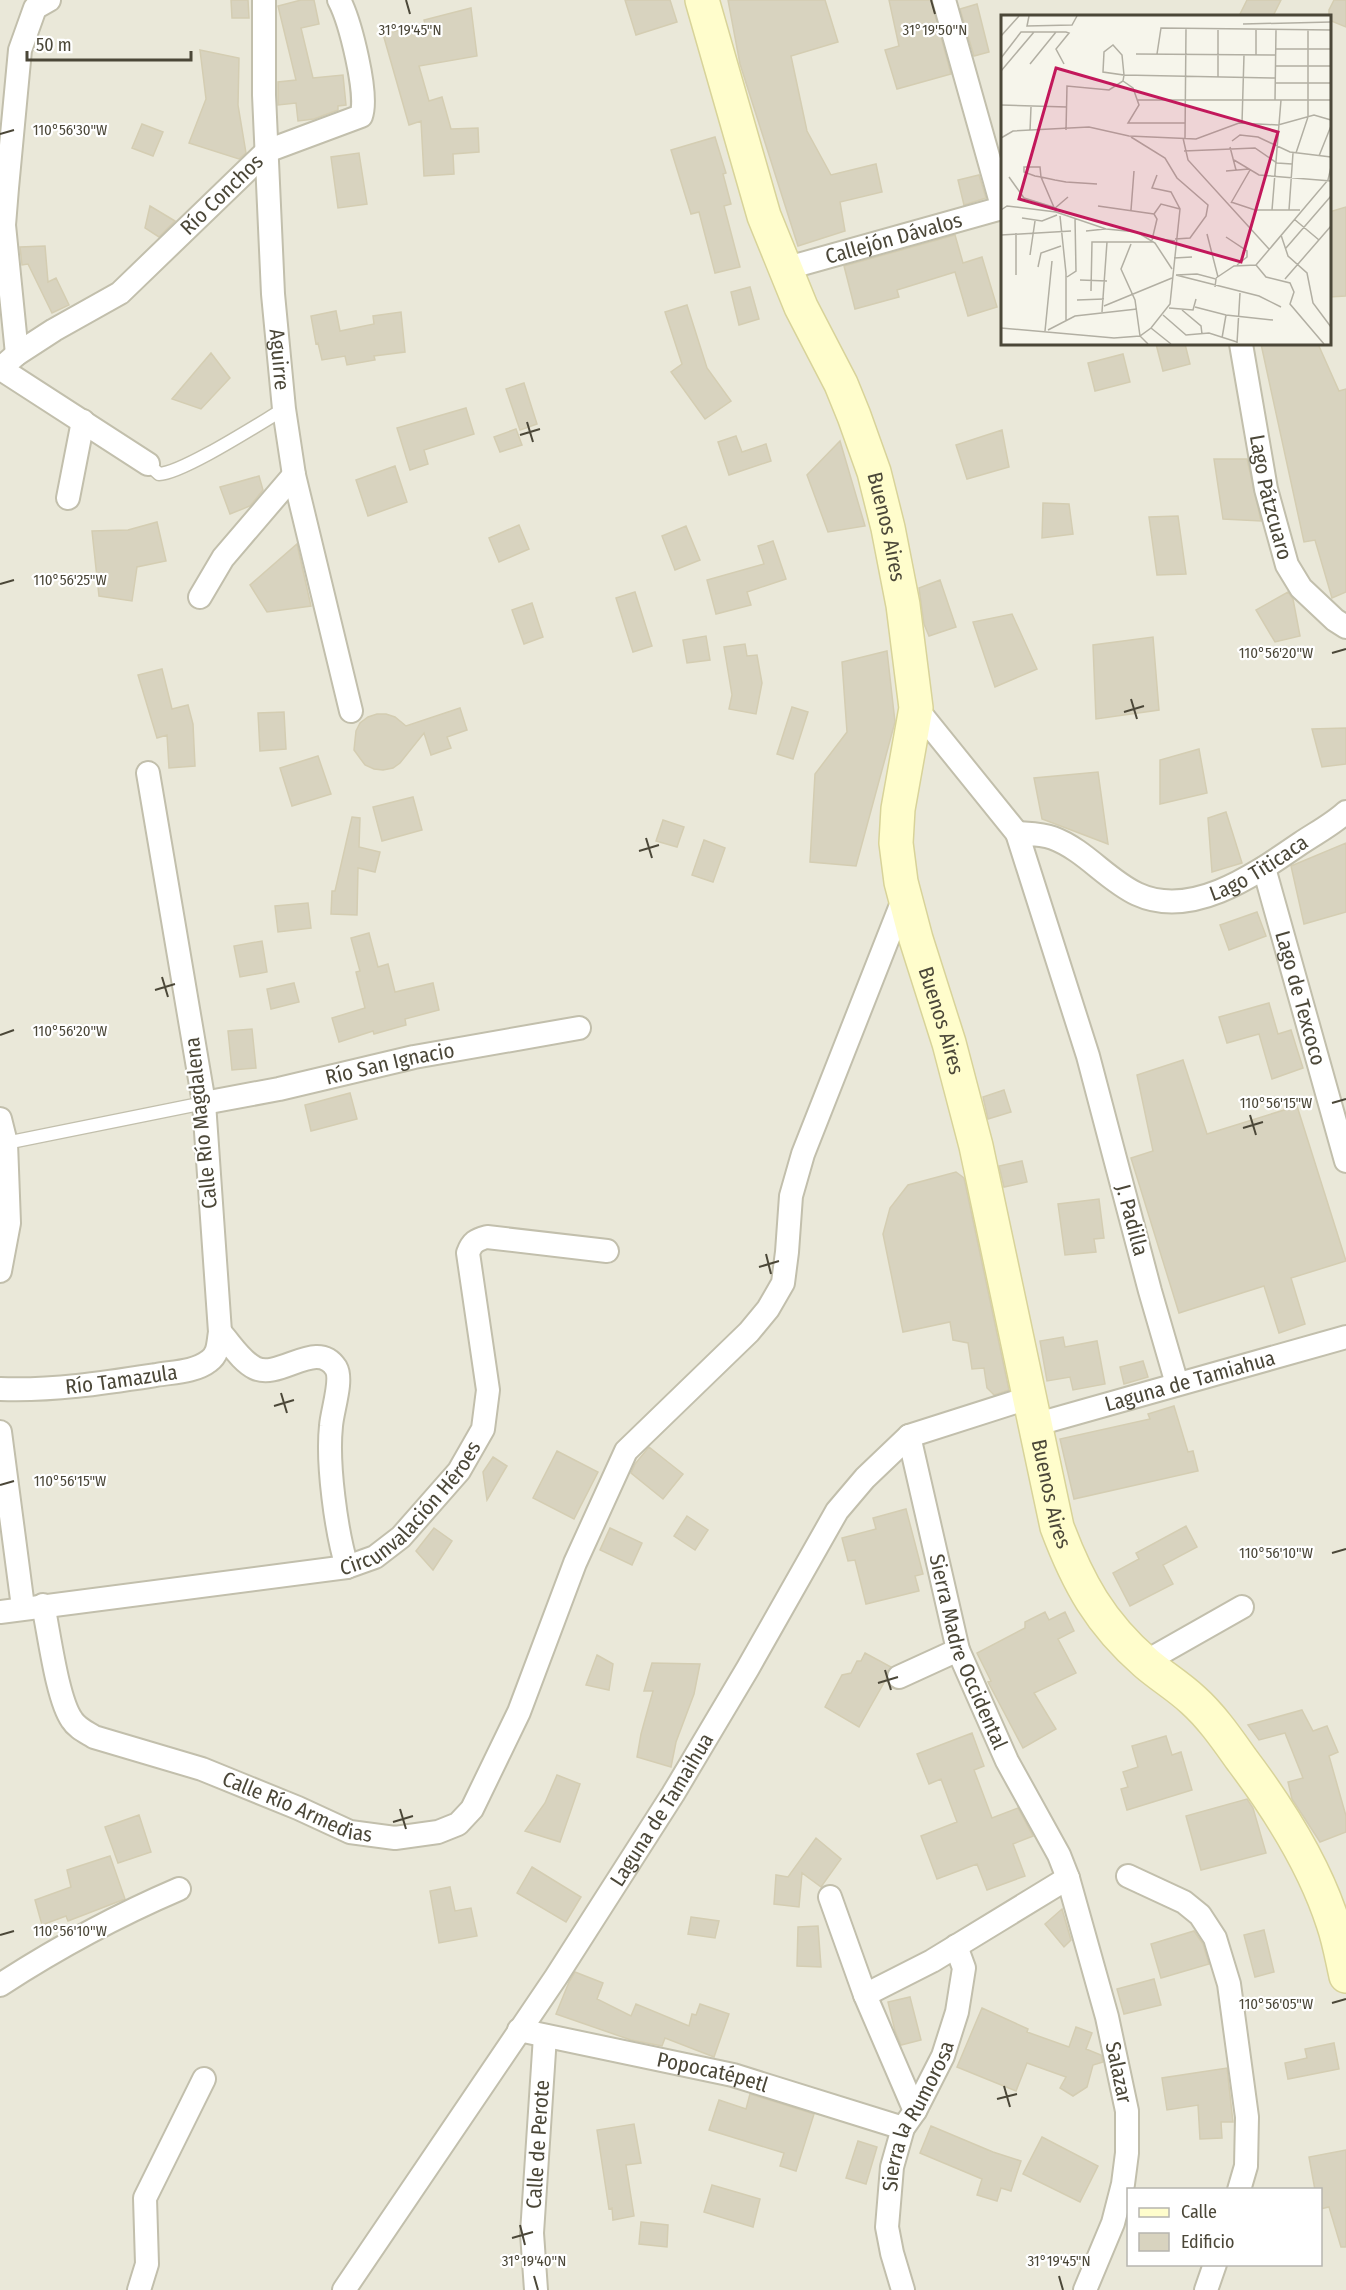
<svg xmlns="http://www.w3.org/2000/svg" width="1346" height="2290" viewBox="0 0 1346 2290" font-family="'Fira Sans Condensed',sans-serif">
  <rect width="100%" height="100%" fill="#f6f5eb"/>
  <path fill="#eae8d9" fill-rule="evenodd" d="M0,0H1346V2290H0ZM1002,16H1330V344H1002ZM1128,2190H1320V2264H1128Z"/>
  <path fill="#d8d3bf" stroke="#d4cdb2" stroke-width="1.5" d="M231,0H248L249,18H232Z
    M301,0H314L319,24L301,28L313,78L343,75L346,105L338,106V110L314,119L298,121L296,103L278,105V82L296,80L278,6Z
    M625,0H670L677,22L636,35Z
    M728,0H825L838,42L791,56L807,131L831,175L876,164L882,192L840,202L845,231L798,246L740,64Z
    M889,0H931L951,74L897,89L885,50L899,46Z
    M1247,0H1281L1273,16H1239Z
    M1334,0H1346V27L1329,20V10Z
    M977,4L989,52L974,56L960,9Z
    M471,8L477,56L419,66L429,101L442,97L451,129L478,128L479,152L453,154L454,174L424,176L421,121L409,125L383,34L425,24L424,20Z
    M200,50L239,58L238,105L246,153L239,159L189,143L206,99Z
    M142,124L163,132L153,156L132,148Z
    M715,137L726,173L723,174L731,204L724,206L740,267L715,273L699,212L691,214L671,150Z
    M359,153L367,204L338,208L331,157Z
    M979,175L986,198L964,205L958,180Z
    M150,206L175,221L159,237L145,228Z
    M1346,207V296L1329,297V212Z
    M955,235L963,263L982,257L997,307L968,316L955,272L897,290L899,297L855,309L844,266Z
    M45,246L48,282L56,278L69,305L52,313L28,264L22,265L20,247Z
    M750,287L759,319L739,325L731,292Z
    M687,305L707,368L731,401L705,419L671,372L682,364L665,312Z
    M336,311L340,331L374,324L373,316L401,312L405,352L374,356L375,360L347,365L345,356L322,360L318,343L316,344L311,316Z
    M1156,344H1185L1190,364L1163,371Z
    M1261,344H1318L1339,391L1346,389V592L1332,598L1315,540L1304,542Z
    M211,353L230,378L201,409L172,399Z
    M1123,354L1130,382L1095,391L1088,363Z
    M524,383L537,424L520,430L506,389Z
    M466,408L474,434L424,450L428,464L410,470L397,428Z
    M516,429L522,445L500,452L494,437Z
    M1002,430L1009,467L967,479L956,445Z
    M736,436L742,452L766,444L771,461L729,475L718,442Z
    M840,441L865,526L828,532L807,475Z
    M1214,459H1247L1261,521L1223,519Z
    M395,466L407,502L368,516L356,480Z
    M259,476L263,490L250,506L230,514L220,487Z
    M1043,503L1069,504L1073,534L1042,538Z
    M1178,516L1186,574L1157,575L1149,517Z
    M157,522L166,561L137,567L132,601L99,596L92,531L128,530Z
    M519,525L529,549L499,562L489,538Z
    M686,526L700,560L675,570L662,536Z
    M773,541L786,579L747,592L751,605L716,614L707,580L764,564L758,546Z
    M297,544L311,606L267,612L250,585Z
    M940,580L956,627L929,636L924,624L919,588Z
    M635,592L652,646L633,652L616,598Z
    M1288,592L1293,599L1300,636L1275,642L1256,610Z
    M532,603L543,637L524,644L512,610Z
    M1012,614L1037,669L995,687L973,622Z
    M706,636L710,660L687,663L683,640Z
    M1153,637L1159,710L1096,719L1093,645Z
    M745,644L747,656L757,655L762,683L756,714L729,709L732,695L724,647Z
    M887,651L895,722L856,866L810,862L815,774L847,732L842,662Z
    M162,669L172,709L188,705L193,724L195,766L169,768L167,735L157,738L138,675Z
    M792,707L808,712L793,759L777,754Z
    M460,708L467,730L447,737L451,748L431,755L424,733L400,763L393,768L383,770L374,769L365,765L354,750L356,731L360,723L368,717L377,714H386L395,717L406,726Z
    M284,712L286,749L260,751L258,713Z
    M1346,728V764L1322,767L1312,729Z
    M1199,749L1207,793L1160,804V760Z
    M318,756L331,794L292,806L280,768Z
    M1098,772L1108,844L1042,819L1034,778Z
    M413,797L422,830L382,841L373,807Z
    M1226,812L1242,863L1212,872L1208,818Z
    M352,817L360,818L359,847L380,852L375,872L358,868L357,915L331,914L332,891H335Z
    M663,820L684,827L677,847L656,841Z
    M704,840L725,848L713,882L692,875Z
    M1346,843V912L1304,924L1291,866Z
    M308,903L311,928L278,932L275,906Z
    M1257,912L1266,936L1229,950L1220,925Z
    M369,933L378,967L388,964L395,992L433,983L439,1010L405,1019L406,1025L374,1034L373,1031L339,1042L332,1018L365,1008L356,972L360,971L351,938Z
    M262,941L267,972L240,977L234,946Z
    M294,983L299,1002L271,1009L267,989Z
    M1269,1003L1278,1034L1291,1030L1303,1068L1272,1079L1259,1034L1227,1043L1219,1017Z
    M252,1029L256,1068L232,1070L228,1031Z
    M1183,1060L1207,1134L1297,1106L1346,1261L1291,1278L1305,1324L1279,1333L1264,1286L1179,1313L1131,1158L1153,1151L1137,1075Z
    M1004,1090L1011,1112L988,1119L983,1097Z
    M350,1093L357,1119L311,1131L305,1105Z
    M1022,1161L1027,1182L1004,1187L999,1166Z
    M956,1172L964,1178L1009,1390L994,1395L987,1388L984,1368L972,1369L968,1343L953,1340L950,1322L903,1332L883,1234L890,1208L908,1185Z
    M1099,1199L1104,1238L1094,1239L1096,1252L1065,1255L1058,1204Z
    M1063,1337L1065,1347L1097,1341L1105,1384L1073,1390L1070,1377L1047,1381L1040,1341Z
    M1143,1361L1148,1377L1124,1384L1120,1367Z
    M1174,1406L1188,1452L1193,1451L1198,1471L1074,1499L1060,1439L1150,1419L1148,1414Z
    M649,1447L683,1474L663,1499L631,1473L635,1464Z
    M557,1451L598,1472L574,1519L533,1498Z
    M493,1457L507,1466L487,1500L483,1472Z
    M906,1509L923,1574L915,1576L919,1591L866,1604L855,1560L848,1561L842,1538L876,1529L873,1518Z
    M687,1516L708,1530L695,1550L674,1536Z
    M1186,1526L1197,1547L1163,1565L1173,1584L1130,1606L1113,1573L1139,1559L1136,1553Z
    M434,1528L452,1541L433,1570L416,1551Z
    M610,1528L642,1543L632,1565L600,1550Z
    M1045,1612L1049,1620L1065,1612L1074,1631L1058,1639L1076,1673L1034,1693L1056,1729L1023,1748L988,1682L991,1681L977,1653L1025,1628V1622Z
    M865,1653L891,1667L886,1675V1679L859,1727L825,1707L842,1675L851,1673L857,1661H861Z
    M597,1655L613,1664L609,1690L586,1685Z
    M652,1663L700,1664L694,1694L676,1742L671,1767L637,1757L641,1734L653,1691H644Z
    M1302,1710L1313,1731L1327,1726L1338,1752L1329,1756L1346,1816V1832L1320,1842L1292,1799L1288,1782L1303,1778L1285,1733L1259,1740L1248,1725Z
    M972,1733L984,1766L974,1770L992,1818L1018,1808L1033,1836L1013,1844L1025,1876L987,1890L977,1864L937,1879L921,1836L957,1822L941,1779L929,1784L917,1754Z
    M1166,1736L1172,1755L1181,1752L1192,1790L1127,1810L1121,1789L1128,1787L1123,1772L1138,1767L1132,1746Z
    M557,1775L580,1784L560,1842L525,1831L545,1803Z
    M1247,1799L1253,1808L1266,1853L1201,1870L1186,1816Z
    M139,1815L151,1852L118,1863L105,1827Z
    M816,1838L841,1859L821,1887L802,1873L799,1907L774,1904L776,1875L788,1877Z
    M110,1856L125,1899L68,1921L66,1916L42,1925L35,1900L71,1887L67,1870Z
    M532,1867L581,1897L566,1922L517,1893Z
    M450,1887L455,1911L471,1908L477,1936L439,1943L430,1891Z
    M1062,1909L1071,1940L1064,1947L1045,1924Z
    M691,1917L719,1921L715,1938L688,1934Z
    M818,1926L821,1967L797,1966L798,1927Z
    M1264,1930L1274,1972L1255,1977L1244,1935Z
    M1194,1931L1203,1944L1209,1964L1161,1978L1151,1944Z
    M575,1972L603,1983L597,1999L631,2016L636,2004L689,2026L692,2014L696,2015L700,2004L729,2014L714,2057L665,2038L662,2046L631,2040L556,2014L569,1982Z
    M1154,1979L1161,2005L1124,2014L1117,1989Z
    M910,1997L921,2040L901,2045L895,2031L888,2002Z
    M982,2008L1028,2029L1027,2032L1069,2047L1076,2027L1092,2033L1086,2049L1101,2055L1103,2062L1093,2065L1087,2087L1073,2096L1060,2088L1066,2077L1027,2063L1016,2091L957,2067Z
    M1334,2043L1339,2069L1288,2079L1285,2063L1307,2058L1305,2049Z
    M1227,2068L1233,2122H1221L1222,2138L1200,2139L1198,2105L1167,2110L1162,2078Z
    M750,2094L814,2114L796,2171L780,2166L784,2153L709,2130L719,2100L746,2109Z
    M634,2124L641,2163L626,2165L634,2216L613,2220L612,2208L609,2209L597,2130Z
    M931,2126L993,2152L1021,2161L1011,2191L1001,2188L997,2201L977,2195L982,2179L920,2153Z
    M1042,2137L1098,2166L1080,2202L1023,2174Z
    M858,2141L877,2147L866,2184L846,2178Z
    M1346,2150V2247H1341L1329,2207L1320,2209V2190H1315L1309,2157Z
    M712,2185L760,2199L753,2227L704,2212Z
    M641,2222L668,2225L667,2247L639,2244Z"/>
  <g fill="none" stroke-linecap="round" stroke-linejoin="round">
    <defs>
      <path id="lane" d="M148,464L159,474C183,473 260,423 284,409
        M6,1143L204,1103"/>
      <g id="street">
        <path id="s1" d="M264,0V95L273,294L284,409L294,475L351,711"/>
        <path d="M944,0L1002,206"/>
        <path id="s2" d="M784,269L1002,208"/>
        <path id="s3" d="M1241,344L1266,489L1287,565L1301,588L1335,620L1346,627"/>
        <path d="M17,354L4,225L7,188L20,50L35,8L49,0"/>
        <path id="s4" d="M0,369L17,354L54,330L120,293L267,151L361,116C369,95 350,21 339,0"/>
        <path d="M1,369L148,464"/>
        <path d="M68,498L83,421"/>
        <path d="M200,597L223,558L294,475"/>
        <path d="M916,708L1017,833"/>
        <path id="s5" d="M1264,868L1346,1161"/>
        <path id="s6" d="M204,1103L279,1089L414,1057L579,1028"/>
        <path d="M0,1119L6,1143L9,1223L0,1271"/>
        <path d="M220,1332C231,1344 241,1361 255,1368C280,1380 317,1338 336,1368C343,1380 332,1411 331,1426C327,1463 336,1531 347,1567"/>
        <path id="s7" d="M1177,1384L1150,1291L1088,1056L1017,833C1029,834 1042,834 1053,838C1085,850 1107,880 1137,894C1193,920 1257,873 1301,843C1316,833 1333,824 1346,812"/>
        <path id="s8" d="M0,1389C53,1391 104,1383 156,1375C173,1372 195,1372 209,1361C219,1354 218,1343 220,1332L204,1103L148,773"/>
        <path id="s9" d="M1034,1425L1346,1337"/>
        <path d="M0,1432L23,1607"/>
        <path id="s10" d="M909,1436L958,1650L1007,1761L1059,1855L1068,1878L1107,2017L1127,2111V2153L1123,2184L1113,2223L1085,2290"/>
        <path id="s11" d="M43,1605C49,1632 57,1699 72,1720C77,1728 86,1732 94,1737L202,1769L298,1808L350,1832L395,1838L438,1832L458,1824L472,1809L519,1712L575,1563L626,1451L749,1332L768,1309L783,1283L787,1252L791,1196L803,1154L905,895"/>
        <path id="s12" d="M0,1612L347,1567L375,1557L401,1537L459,1471L483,1429L488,1390L468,1253C472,1242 476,1240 487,1237L607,1251"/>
        <path d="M1145,1662L1242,1607"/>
        <path d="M899,1677L958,1650"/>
        <path d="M1128,1876L1184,1902L1200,1915L1215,1938L1229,1984L1247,2117L1246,2166L1239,2190"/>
        <path d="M830,1897L865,1995L915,2111"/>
        <path d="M0,1985C57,1948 116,1916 179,1889"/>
        <path d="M865,1995L932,1961L1068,1878"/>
        <path id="s13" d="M519,2030L733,2075L903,2128"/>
        <path d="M139,2290L147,2264L145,2198L204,2079"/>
        <path id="s14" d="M344,2290L556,1977L673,1794L748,1668L837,1511L865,1478L909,1436L1028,1398"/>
        <path id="s15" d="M536,2290L532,2233L545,2036"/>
        <path id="s16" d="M903,2290L892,2253L887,2227L892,2167L903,2128L915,2111L943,2056L957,2012L964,1968L956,1946"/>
        <path d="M1206,2290L1215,2264"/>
      </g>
      <g id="secondary">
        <path id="s17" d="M702,0L764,216L801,307L841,384L854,416L874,472L888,528L903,605L916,708L898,809L896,843L901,882L916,939L949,1043L976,1146L1057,1527C1078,1583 1100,1623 1146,1663C1161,1676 1178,1686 1193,1700C1212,1717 1227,1739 1242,1760C1279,1809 1314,1864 1333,1923C1339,1940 1342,1958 1346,1976"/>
      </g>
    </defs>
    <use href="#lane" stroke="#c2bfac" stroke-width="15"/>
    <use href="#street" stroke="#c2bfac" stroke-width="26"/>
    <use href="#secondary" stroke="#d8d399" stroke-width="36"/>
    <use href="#lane" stroke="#fff" stroke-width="12"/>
    <use href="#street" stroke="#fff" stroke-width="22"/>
    <use href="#secondary" stroke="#fffdcc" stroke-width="33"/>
  </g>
  <path fill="none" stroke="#4b4738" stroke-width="2" d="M406,0L410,14M931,0L935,14M0,134L14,130M527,422L533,442M520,435L540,429M0,584L14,580M1332,653L1346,649M1131,699L1137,719M1124,712L1144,706M646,838L652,858M639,851L659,845M162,977L168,997M155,990L175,984M0,1035L14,1030M1332,1103L1346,1099M1250,1115L1256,1135M1243,1128L1263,1122M766,1254L771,1274M759,1267L779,1261M281,1393L287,1413M274,1406L294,1400M0,1485L14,1481M1332,1553L1346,1549M885,1670L891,1690M878,1683L898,1677M400,1809L406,1829M393,1822L413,1816M0,1935L14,1931M1332,2003L1346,1999M1004,2086L1010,2107M997,2099L1017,2094M520,2225L525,2245M512,2238L533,2232M534,2276L538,2290M1059,2276L1063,2290"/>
  <g text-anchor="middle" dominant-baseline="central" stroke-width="4.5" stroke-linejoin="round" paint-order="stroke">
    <g font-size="21" fill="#4b4738" stroke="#fff">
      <text stroke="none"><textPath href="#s4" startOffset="284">Río Conchos</textPath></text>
      <text stroke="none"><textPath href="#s2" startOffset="114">Callejón Dávalos</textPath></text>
      <text stroke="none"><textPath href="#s1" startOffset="360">Aguirre</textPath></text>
      <text stroke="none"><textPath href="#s3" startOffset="156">Lago Pátzcuaro</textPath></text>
      <text stroke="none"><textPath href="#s17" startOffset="560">Buenos Aires</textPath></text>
      <text stroke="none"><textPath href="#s7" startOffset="842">Lago Titicaca</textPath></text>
      <text stroke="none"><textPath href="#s5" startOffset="135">Lago de Texcoco</textPath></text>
      <text stroke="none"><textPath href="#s17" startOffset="1064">Buenos Aires</textPath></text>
      <text stroke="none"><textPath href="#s6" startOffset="190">Río San Ignacio</textPath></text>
      <text transform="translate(201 1123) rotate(-96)">Calle Río Magdalena</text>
      <text transform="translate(1132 1220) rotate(75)">J. Padilla</text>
      <text stroke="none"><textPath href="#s8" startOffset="122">Río Tamazula</textPath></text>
      <text stroke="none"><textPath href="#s9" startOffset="162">Laguna de Tamiahua</textPath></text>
      <text stroke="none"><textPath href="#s17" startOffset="1550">Buenos Aires</textPath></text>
      <text stroke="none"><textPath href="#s12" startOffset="438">Circunvalación Héroes</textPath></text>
      <text stroke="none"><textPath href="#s10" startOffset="224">Sierra Madre Occidental</textPath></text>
      <text stroke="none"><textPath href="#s11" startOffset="363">Calle Río Armedias</textPath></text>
      <text stroke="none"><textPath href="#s14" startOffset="576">Laguna de Tamaihua</textPath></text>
      <text stroke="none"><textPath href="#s10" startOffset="674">Salazar</textPath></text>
      <text stroke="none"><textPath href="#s13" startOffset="198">Popocatépetl</textPath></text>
      <text stroke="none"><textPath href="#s16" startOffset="182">Sierra la Rumorosa</textPath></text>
      <text stroke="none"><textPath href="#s15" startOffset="146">Calle de Perote</textPath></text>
    </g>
  </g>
  <g transform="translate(1001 15)">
    <rect width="330" height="330" fill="#f6f5eb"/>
    <path fill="none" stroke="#b2afa3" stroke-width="1.5" d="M28,1L26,11L71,10L76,1M242,9L330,7M0,21L18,1M112,30L121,40L123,60L102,57L103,37ZM275,34H330M135,39L275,40M156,39L160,13L330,15M255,40V15M0,43L20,17H65L68,18L55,34L63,49M29,49L55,17M275,51H330M0,56L33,17M217,63V15M122,66L132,73L138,90L127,108H184M274,68H330M137,85H330M274,85L275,15M0,90L66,92M241,108L243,40M65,115L66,71L108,75L122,66L123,60L275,63M29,116L30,92M130,122L164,143L176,163L207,190L205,201L189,223L174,224M0,123L12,116L88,112L128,121L195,124L238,108L277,110L313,100L330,105M182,123L187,145L268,234M184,123L185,14M231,126L239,120L257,122L289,137L330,142M229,132L235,155M183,136L254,133L276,148L291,149M295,138L307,102V15M318,141L330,111M233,145L258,160L330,166M225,156L248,154M8,162L23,183L52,192M230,187L254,195H299M230,188L249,155M97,191L153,199M53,194L67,182M0,195L6,191L55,197L105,214L136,217L154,228L171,254M130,195L133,156M271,195L280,85M288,195L292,138M55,197L40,162L39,152H23V157L34,161L40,162L54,165L65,167L96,169M153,199L160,189L179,194M59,201L65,258V305M21,203L41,206L56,200M293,204L318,225M85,216L104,214M206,219L217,262M0,220L70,216M280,220L287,241L306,258L312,288L330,312M225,222L246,236V242L236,250M152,223L174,226M151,225L156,204L153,199M130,229L120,254L134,285L139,321L147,329M285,233L330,181M29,240L34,206M173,243L191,242M255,250L327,165L330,152M255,250L265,262L289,268L293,277L289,289L323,329M37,252L40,238L60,231M15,260V218M175,260L258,281L280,292M175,260L196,259L215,264L214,272M66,262L75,256L74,203M215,263L233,251L255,250M284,264L330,211M79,265L106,266M90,276L91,227H152M76,285L103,284M103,291L171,263M194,292L225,300L272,305M168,293L192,295L195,284M181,295L200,311L201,319M101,297L106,227M162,300L185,320L208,318L236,327M0,313L113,323L139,321L150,313L169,289L179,194L170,177L151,173L156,160M150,313L170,329M47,315L74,301L136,294M44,316L51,246M221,323L225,300M236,328L239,278"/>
    <path fill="#c2185b" fill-opacity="0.15" stroke="#c2185b" stroke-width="3" d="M55,53L277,117L240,247L18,184Z"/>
    <rect width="330" height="330" fill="none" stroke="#4b4738" stroke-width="3"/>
  </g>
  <g font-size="15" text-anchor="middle" fill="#4b4738" stroke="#fff" stroke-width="4.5" stroke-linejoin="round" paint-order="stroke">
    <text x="410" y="35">31°19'45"N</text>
    <text x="935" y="35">31°19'50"N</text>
    <text x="70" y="135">110°56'30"W</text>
    <text x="70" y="585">110°56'25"W</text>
    <text x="1276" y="658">110°56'20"W</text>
    <text x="70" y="1036">110°56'20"W</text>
    <text x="1276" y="1108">110°56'15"W</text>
    <text x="70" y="1486">110°56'15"W</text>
    <text x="1276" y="1558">110°56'10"W</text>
    <text x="70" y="1936">110°56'10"W</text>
    <text x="1276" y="2009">110°56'05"W</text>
    <text x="534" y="2266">31°19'40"N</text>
    <text x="1059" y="2266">31°19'45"N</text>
  </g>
  <rect x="1127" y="2188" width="195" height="78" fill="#ffffff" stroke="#b7b5af" stroke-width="1.5"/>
  <rect x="1139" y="2208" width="30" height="9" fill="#fffdcc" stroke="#b7b5af" stroke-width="1.5"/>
  <text x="1181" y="2218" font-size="18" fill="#4b4738">Calle</text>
  <rect x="1139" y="2233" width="30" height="18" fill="#d8d3bf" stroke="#b7b5af" stroke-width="1.5"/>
  <text x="1181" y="2248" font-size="18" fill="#4b4738">Edificio</text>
  <path d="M27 51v9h164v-9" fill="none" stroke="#4b4738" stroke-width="3"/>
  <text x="36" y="51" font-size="18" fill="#4b4738" stroke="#ffffff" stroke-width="4.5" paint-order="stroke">50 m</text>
</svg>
